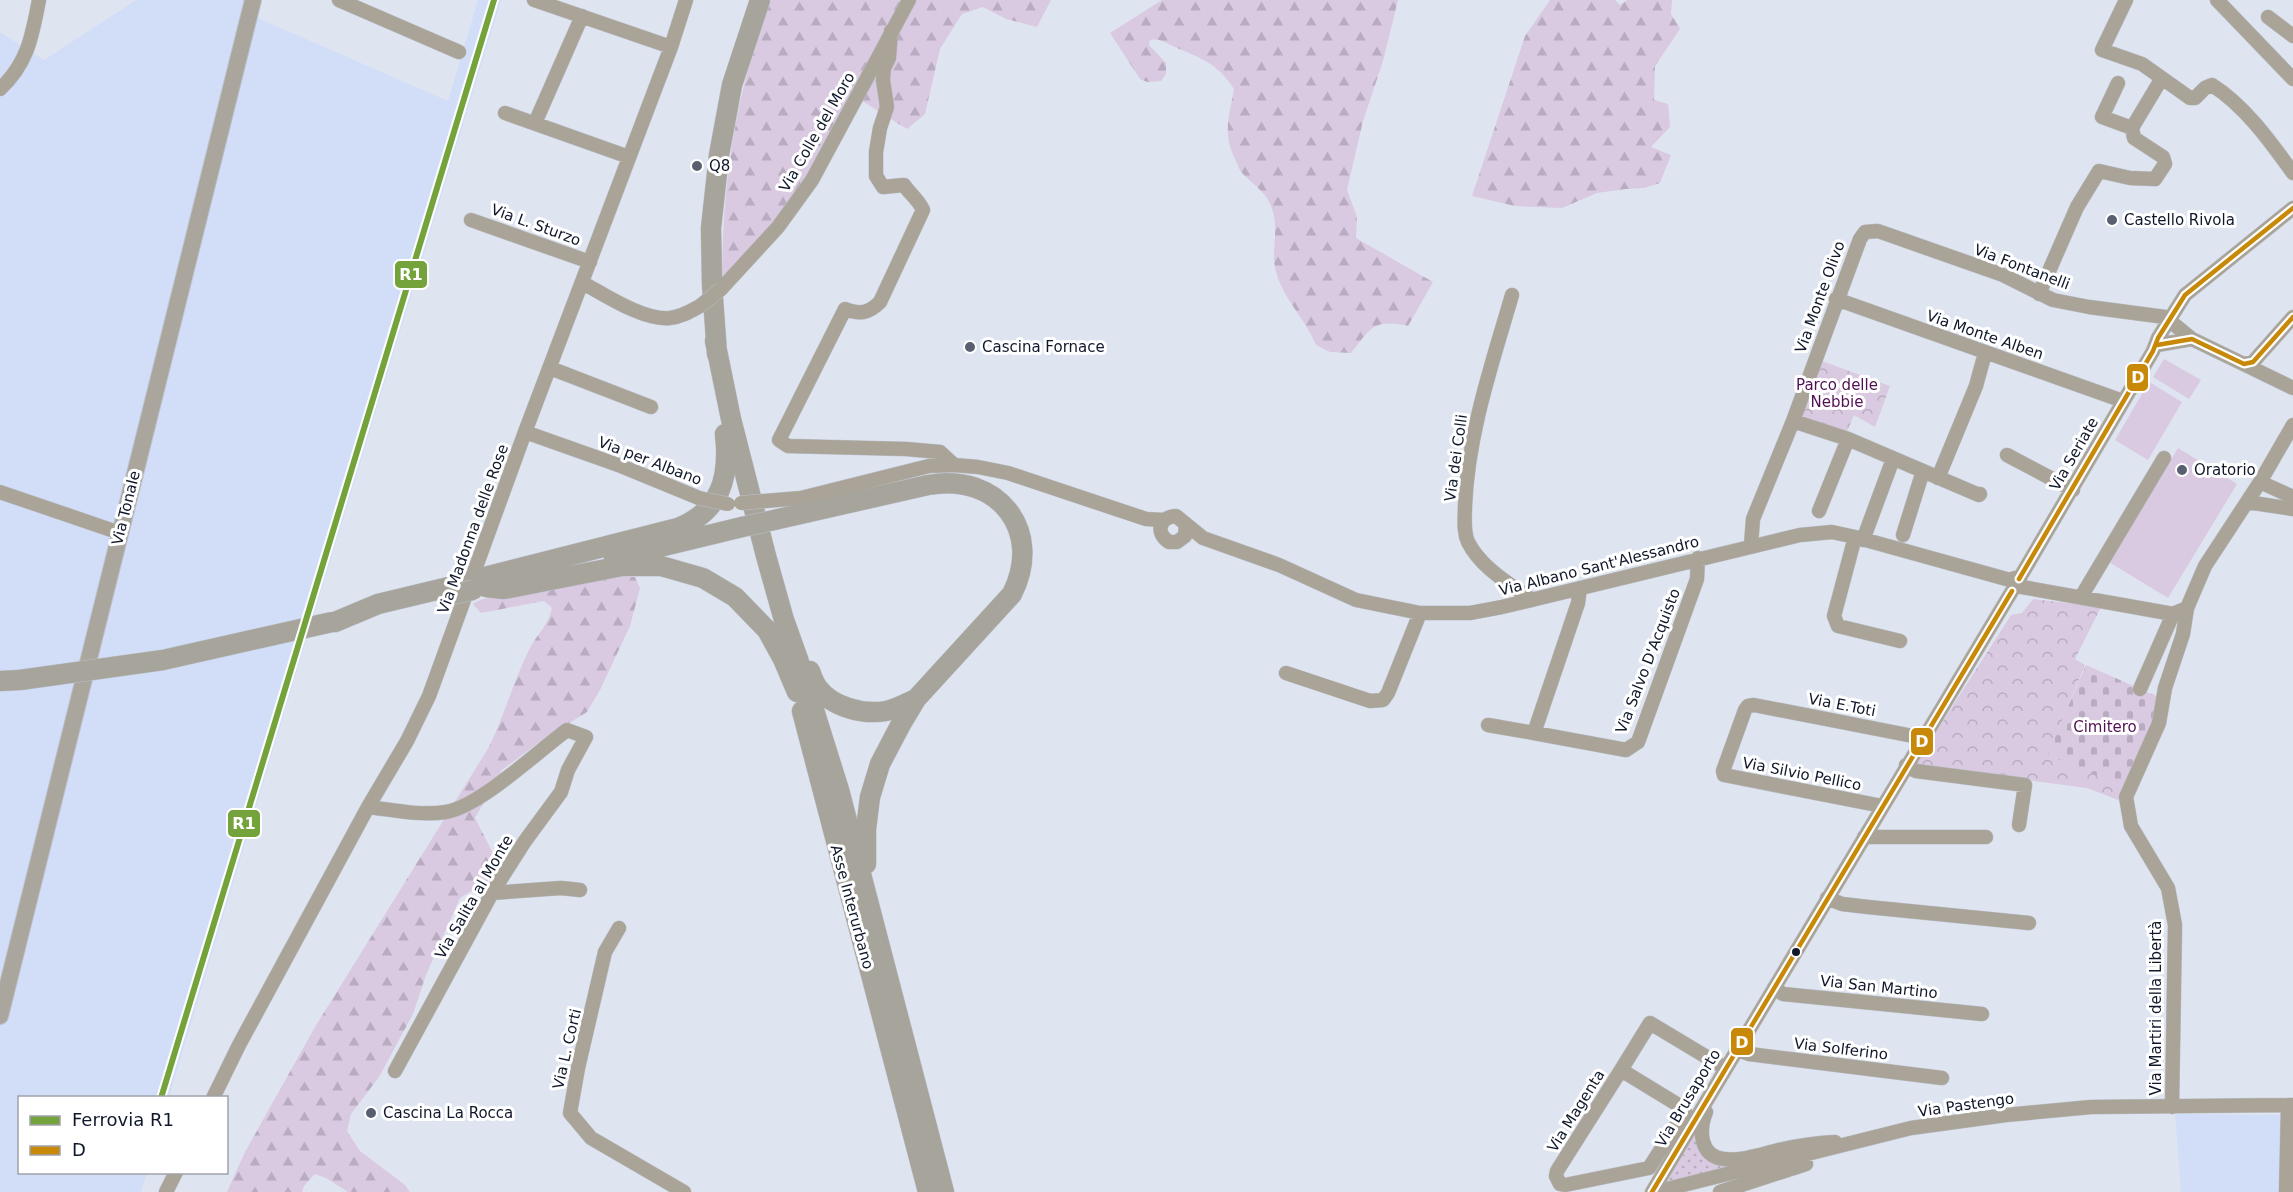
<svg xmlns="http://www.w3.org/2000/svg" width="2293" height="1192" viewBox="0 0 2293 1192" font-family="'DejaVu Sans',sans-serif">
  <defs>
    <pattern id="grass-dots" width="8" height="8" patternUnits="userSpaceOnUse" patternTransform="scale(1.5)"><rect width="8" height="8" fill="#d9c9e1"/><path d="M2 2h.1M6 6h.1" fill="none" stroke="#b9acc1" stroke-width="1.8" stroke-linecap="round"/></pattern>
    <pattern id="forest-firs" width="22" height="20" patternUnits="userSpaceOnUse" patternTransform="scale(1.5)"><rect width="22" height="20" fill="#d9c9e1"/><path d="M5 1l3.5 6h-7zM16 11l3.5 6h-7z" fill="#b9acc1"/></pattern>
    <pattern id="cemetery-stones" width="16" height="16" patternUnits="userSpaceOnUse" patternTransform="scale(1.5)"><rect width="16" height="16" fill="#d9c9e1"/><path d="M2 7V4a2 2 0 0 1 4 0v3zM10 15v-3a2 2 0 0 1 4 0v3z" fill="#b9acc1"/></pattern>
    <pattern id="park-crowns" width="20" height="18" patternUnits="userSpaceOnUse" patternTransform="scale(1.5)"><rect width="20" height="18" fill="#d9c9e1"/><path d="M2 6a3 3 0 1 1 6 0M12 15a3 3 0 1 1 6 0" fill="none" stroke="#b9acc1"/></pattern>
  </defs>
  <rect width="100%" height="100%" fill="#dfe5f0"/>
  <path fill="#d2def7" d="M136,0H248L260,19L448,101L478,0H501L285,710L169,1097L20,1098V1172L147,1173L141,1192H0V32L44,60Z
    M2175,1114L2293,1115V1192H2181Z"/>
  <path fill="url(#grass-dots)" d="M1699,1132L1704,1152L1778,1157L1666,1182L1695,1133Z"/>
  <path fill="url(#forest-firs)" d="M771,0H1051L1037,27L1006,19L983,7L962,14L940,49L925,114L907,129L856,97L786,213L722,284C722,187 735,91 771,0Z
    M1162,0H1398L1383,61L1363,121L1347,190L1357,217L1356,238L1433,282L1408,326C1373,319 1372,327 1351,353L1330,352L1316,345C1305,318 1284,300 1276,272C1270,250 1281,226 1270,204C1264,190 1252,184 1242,173C1239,170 1238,165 1236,161C1222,134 1229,117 1234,89C1218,64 1203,59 1177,48C1167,44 1161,38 1150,40L1149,45L1166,63V74L1161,81L1147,82L1140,79L1110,33Z
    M1550,0H1615L1620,5L1627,0H1672L1671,14L1680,29L1655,66L1654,100L1668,104L1670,127L1651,147L1671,155L1660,183L1644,188L1626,189L1597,193L1562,208L1515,206L1472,196L1525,36Z
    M612,575L635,577L640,588L630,626L600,690L587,712L545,738L502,770L475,818L495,857L491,879L460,898L426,975L413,1014L379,1077L351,1114L347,1131L360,1151L405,1185L410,1192H348L326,1178L315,1174L304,1186L302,1192H227L245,1152L315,1027L489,747C504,716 513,683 528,652C535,636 549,625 552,608L544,601L481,613L473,604C491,593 510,596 531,594C558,590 585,582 612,575Z"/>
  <path fill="url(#cemetery-stones)" d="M2086,665L2163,699L2124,788L2047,755Z"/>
  <path fill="url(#park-crowns)" d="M1822,361L1890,386L1875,427L1854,415L1846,434L1800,419Z
    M2033,599L2101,607L2075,659L2085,665L2048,755L2124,788L2118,800L2087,788L1915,765L2011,615L2022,613Z"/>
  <path fill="#d9c9e1" d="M2164,359L2201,380L2189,399L2153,377Z
    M2149,382L2182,402L2148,460L2115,440Z
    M2178,448L2237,484L2168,598L2109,562Z"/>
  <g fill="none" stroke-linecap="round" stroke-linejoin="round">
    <defs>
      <path id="minor" d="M339,0L459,52
        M534,0L671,47
        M2126,0L2102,50L2142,64L2190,98H2195L2205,88L2212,85C2245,106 2270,141 2293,173
        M2217,0L2293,79
        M2268,17L2293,36
        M891,31L889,58L884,68L883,80L887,107L880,128L876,152V176L883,187L904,185C910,194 918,199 923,210L880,302C869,313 860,315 845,309L779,440L788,446L906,449L940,452L954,465
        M2118,83L2102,117L2132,128L2162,78
        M0,89C28,63 32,36 39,0
        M505,113L629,157
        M535,123L582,16
        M471,220L590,262
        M583,283C605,295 644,321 670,318C681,317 691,311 700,306
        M721,289L778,227L812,180L909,0
        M2039,294L2077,207L2099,171L2130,178L2155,179L2165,164L2163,157L2134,138L2132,128
        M1512,295C1492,364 1468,433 1465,506C1465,518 1463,531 1468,542C1481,568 1510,584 1532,600
        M1836,299L2123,401
        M2157,345L2192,339
        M2244,364L2253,362L2293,317
        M550,368L651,407
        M1793,421L1848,439L1979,495L1980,494
        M525,432L621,466L699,498
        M2007,455L2073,490
        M1938,478L1976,386L1985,353
        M2260,482L2293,497
        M0,492L120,533
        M765,501L801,498L929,466L954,465L978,467L1008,473L1146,519L1164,520
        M2247,502L2293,509
        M1819,511L1848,439
        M1186,524L1185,536L1177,542H1169C1155,533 1159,517 1176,516L1203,538L1279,565L1356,600L1420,613H1470L1502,607L1800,535L1832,532L1855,537L2010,580L2015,578L2019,579
        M1903,535L1923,471
        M1855,537L1834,616L1838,626L1900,641
        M1863,540L1893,459
        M1751,545L1753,519L1793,421L1860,239L1865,232L1878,231L2003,275L2053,300L2089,307L2165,317L2192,339L2293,388
        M2019,579L2153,351L2158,338L2185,295L2293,208
        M2022,587L2173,614L2187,608L2205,566L2260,482L2293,425
        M1580,588L1578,603L1534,733L1626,750L1638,742L1697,579L1698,558
        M2081,597L2164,458
        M1286,673L1370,701L1383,700L1388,693L1420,613
        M2140,689L2173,614
        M1488,725L1534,733
        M1906,765L1916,771L2025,785L2019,825
        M1882,806L1724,775L1723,771L1745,710L1748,706L1754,705L1923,738
        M368,807C393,810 421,816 446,812C479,807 537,752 567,730L586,737L568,770L561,792L525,841L492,893L395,1071
        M1864,837H1986
        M492,893L561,888L580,890
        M1827,898L1842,904L1868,907L2029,923
        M619,928L605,952L578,1068L570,1113L591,1138L684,1192
        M1774,988L1783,994L1982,1014
        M1736,1049L1749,1054L1942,1078
        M1621,1070L1680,1106L1685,1112L1649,1168L1565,1185L1560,1184L1556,1176L1557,1171Z
        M1621,1070L1650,1023L1725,1068
        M213,1098L239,1045L368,807L407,741L429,696L525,432L671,47L686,0
        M2172,1107L2175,925L2168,888L2131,826L2126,797L2159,723L2165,688L2183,634L2187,608
        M1706,1112C1699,1129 1699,1157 1724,1159C1741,1161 1759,1155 1775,1151C1795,1146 1814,1143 1835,1142
        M166,1192L176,1172
        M1652,1192L2012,591
        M1655,1192L1911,1128L2006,1115L2091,1107L2293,1105
        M1720,1192L1806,1164
        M2286,1192L2288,1105"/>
      <path id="major" d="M0,1016L253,0"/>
      <path id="highway" d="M715,341L731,419L766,556L784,620L798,659L839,790L944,1192
        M717,354L712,284L711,228L719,155L732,85L760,0
        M774,520L928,485C998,472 1044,531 1012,594L916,699L901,724L880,764L870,797L866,829V864
        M614,558L742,527
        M473,580L678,528C721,511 730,477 725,434
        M486,587L504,589L622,566H661L703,578L735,597L767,630L783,659L797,692
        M335,622L378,604L453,586
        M810,671C812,677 814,683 818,688C832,707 863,715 886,711C896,709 907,703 916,699
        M0,681L20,680
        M802,711L928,1192"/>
    </defs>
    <use href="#minor" stroke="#bbc1cb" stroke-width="15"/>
    <use href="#major" stroke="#bbc1cb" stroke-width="18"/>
    <use href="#highway" stroke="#bbc1cb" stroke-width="21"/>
    <use href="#minor" stroke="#aaa498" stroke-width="14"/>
    <use href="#major" stroke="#aaa69d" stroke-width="16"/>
    <use href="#highway" stroke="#a7a49b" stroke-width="20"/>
    <defs>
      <path id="minor-bridge" d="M700,306L721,289
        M699,498L728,504
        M741,503L765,501"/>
      <path id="highway-bridge" d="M742,527L774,520
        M450,595L473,590
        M20,680L163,660L332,622"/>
    </defs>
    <use href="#minor-bridge" stroke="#bbc1cb" stroke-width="15" stroke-linecap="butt"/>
    <use href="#highway-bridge" stroke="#bbc1cb" stroke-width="21" stroke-linecap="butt"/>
    <use href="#minor-bridge" stroke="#aaa498" stroke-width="14"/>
    <use href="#highway-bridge" stroke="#a7a49b" stroke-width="20"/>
    <defs>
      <path id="bus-1" d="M2157,345L2192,339L2244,364L2253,362L2293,317
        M2019,579L2153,351L2158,338L2185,295L2293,208
        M1652,1192L2012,591"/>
    </defs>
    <use href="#bus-1" stroke="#fff" stroke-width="9"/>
    <use href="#bus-1" stroke="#c98908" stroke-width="4.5"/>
    <defs>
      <path id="rail-1" d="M161,1098L494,0"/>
    </defs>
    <use href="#rail-1" stroke="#fff" stroke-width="10"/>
    <use href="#rail-1" stroke="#74a33b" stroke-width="6"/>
  </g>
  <g fill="#585f6f" stroke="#fff" stroke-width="2">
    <circle cx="697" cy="166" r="6"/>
    <circle cx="2112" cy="220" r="6"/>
    <circle cx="970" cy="347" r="6"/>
    <circle cx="2182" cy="470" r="6"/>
    <circle cx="371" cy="1113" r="6"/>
  </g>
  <circle fill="#0f172a" stroke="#fff" stroke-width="2" cx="1796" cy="952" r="5"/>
  <g text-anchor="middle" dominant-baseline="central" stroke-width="6" stroke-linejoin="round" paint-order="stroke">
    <g font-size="15" fill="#0f172a" stroke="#fff">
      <text transform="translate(817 132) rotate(-60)">Via Colle del Moro</text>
      <text transform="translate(536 225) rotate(20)">Via L. Sturzo</text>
      <text transform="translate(2022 267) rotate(21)">Via Fontanelli</text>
      <text transform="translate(1820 297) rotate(-70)">Via Monte Olivo</text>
      <text transform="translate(1985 335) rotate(19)">Via Monte Alben</text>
      <text transform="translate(2074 454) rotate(-60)">Via Seriate</text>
      <text transform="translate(1456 458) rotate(-82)">Via dei Colli</text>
      <text transform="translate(650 461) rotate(21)">Via per Albano</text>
      <text transform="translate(126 508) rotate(-76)">Via Tonale</text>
      <text transform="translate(473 529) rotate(-70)">Via Madonna delle Rose</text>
      <text transform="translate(1599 566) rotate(-14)">Via Albano Sant'Alessandro</text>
      <text transform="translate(1648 661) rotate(-69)">Via Salvo D'Acquisto</text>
      <text transform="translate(1842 705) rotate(11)">Via E.Toti</text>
      <text transform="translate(1802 774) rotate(11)">Via Silvio Pellico</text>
      <text transform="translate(474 897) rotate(-60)">Via Salita al Monte</text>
      <text transform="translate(852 907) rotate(75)">Asse Interurbano</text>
      <text transform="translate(1879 987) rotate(6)">Via San Martino</text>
      <text transform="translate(2156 1008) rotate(-90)">Via Martiri della Libertà</text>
      <text transform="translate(567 1049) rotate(-77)">Via L. Corti</text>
      <text transform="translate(1841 1049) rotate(7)">Via Solferino</text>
      <text transform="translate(1688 1098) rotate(-59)">Via Brusaporto</text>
      <text transform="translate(1966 1105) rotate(-8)">Via Pastengo</text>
      <text transform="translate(1576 1111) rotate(-58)">Via Magenta</text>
    </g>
    <g font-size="15" fill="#0f172a" stroke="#fff" text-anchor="start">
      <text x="709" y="166">Q8</text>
      <text x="2124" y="220">Castello Rivola</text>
      <text x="982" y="347">Cascina Fornace</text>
      <text x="2194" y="470">Oratorio</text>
      <text x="383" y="1113">Cascina La Rocca</text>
    </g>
    <g font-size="15" fill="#501155" stroke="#fff">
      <text x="1837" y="385">Parco delle<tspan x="1837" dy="17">Nebbie</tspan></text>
      <text x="2105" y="727">Cimitero</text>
    </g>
  </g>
  <g stroke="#fff" stroke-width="2">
    <rect x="394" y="260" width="34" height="29" rx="6" fill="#74a33b"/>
    <rect x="2126" y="363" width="23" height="29" rx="6" fill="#c98908"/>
    <rect x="1910" y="727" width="24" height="29" rx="6" fill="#c98908"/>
    <rect x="227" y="809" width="34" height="29" rx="6" fill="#74a33b"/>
    <rect x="1730" y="1027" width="24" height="29" rx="6" fill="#c98908"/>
  </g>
  <g font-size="16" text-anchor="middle" font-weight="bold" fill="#fff">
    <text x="411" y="280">R1</text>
    <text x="2138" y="383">D</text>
    <text x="1922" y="747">D</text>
    <text x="244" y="829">R1</text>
    <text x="1742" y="1048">D</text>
  </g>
  <rect x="18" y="1096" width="210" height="78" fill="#ffffff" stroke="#9fa2aa" stroke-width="1.5"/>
  <rect x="30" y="1116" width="30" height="9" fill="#74a33b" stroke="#9fa2aa" stroke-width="1.5"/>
  <text x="72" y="1126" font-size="18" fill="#0f172a">Ferrovia R1</text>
  <rect x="30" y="1146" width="30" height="9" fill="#c98908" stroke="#9fa2aa" stroke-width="1.5"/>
  <text x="72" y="1156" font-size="18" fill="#0f172a">D</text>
</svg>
